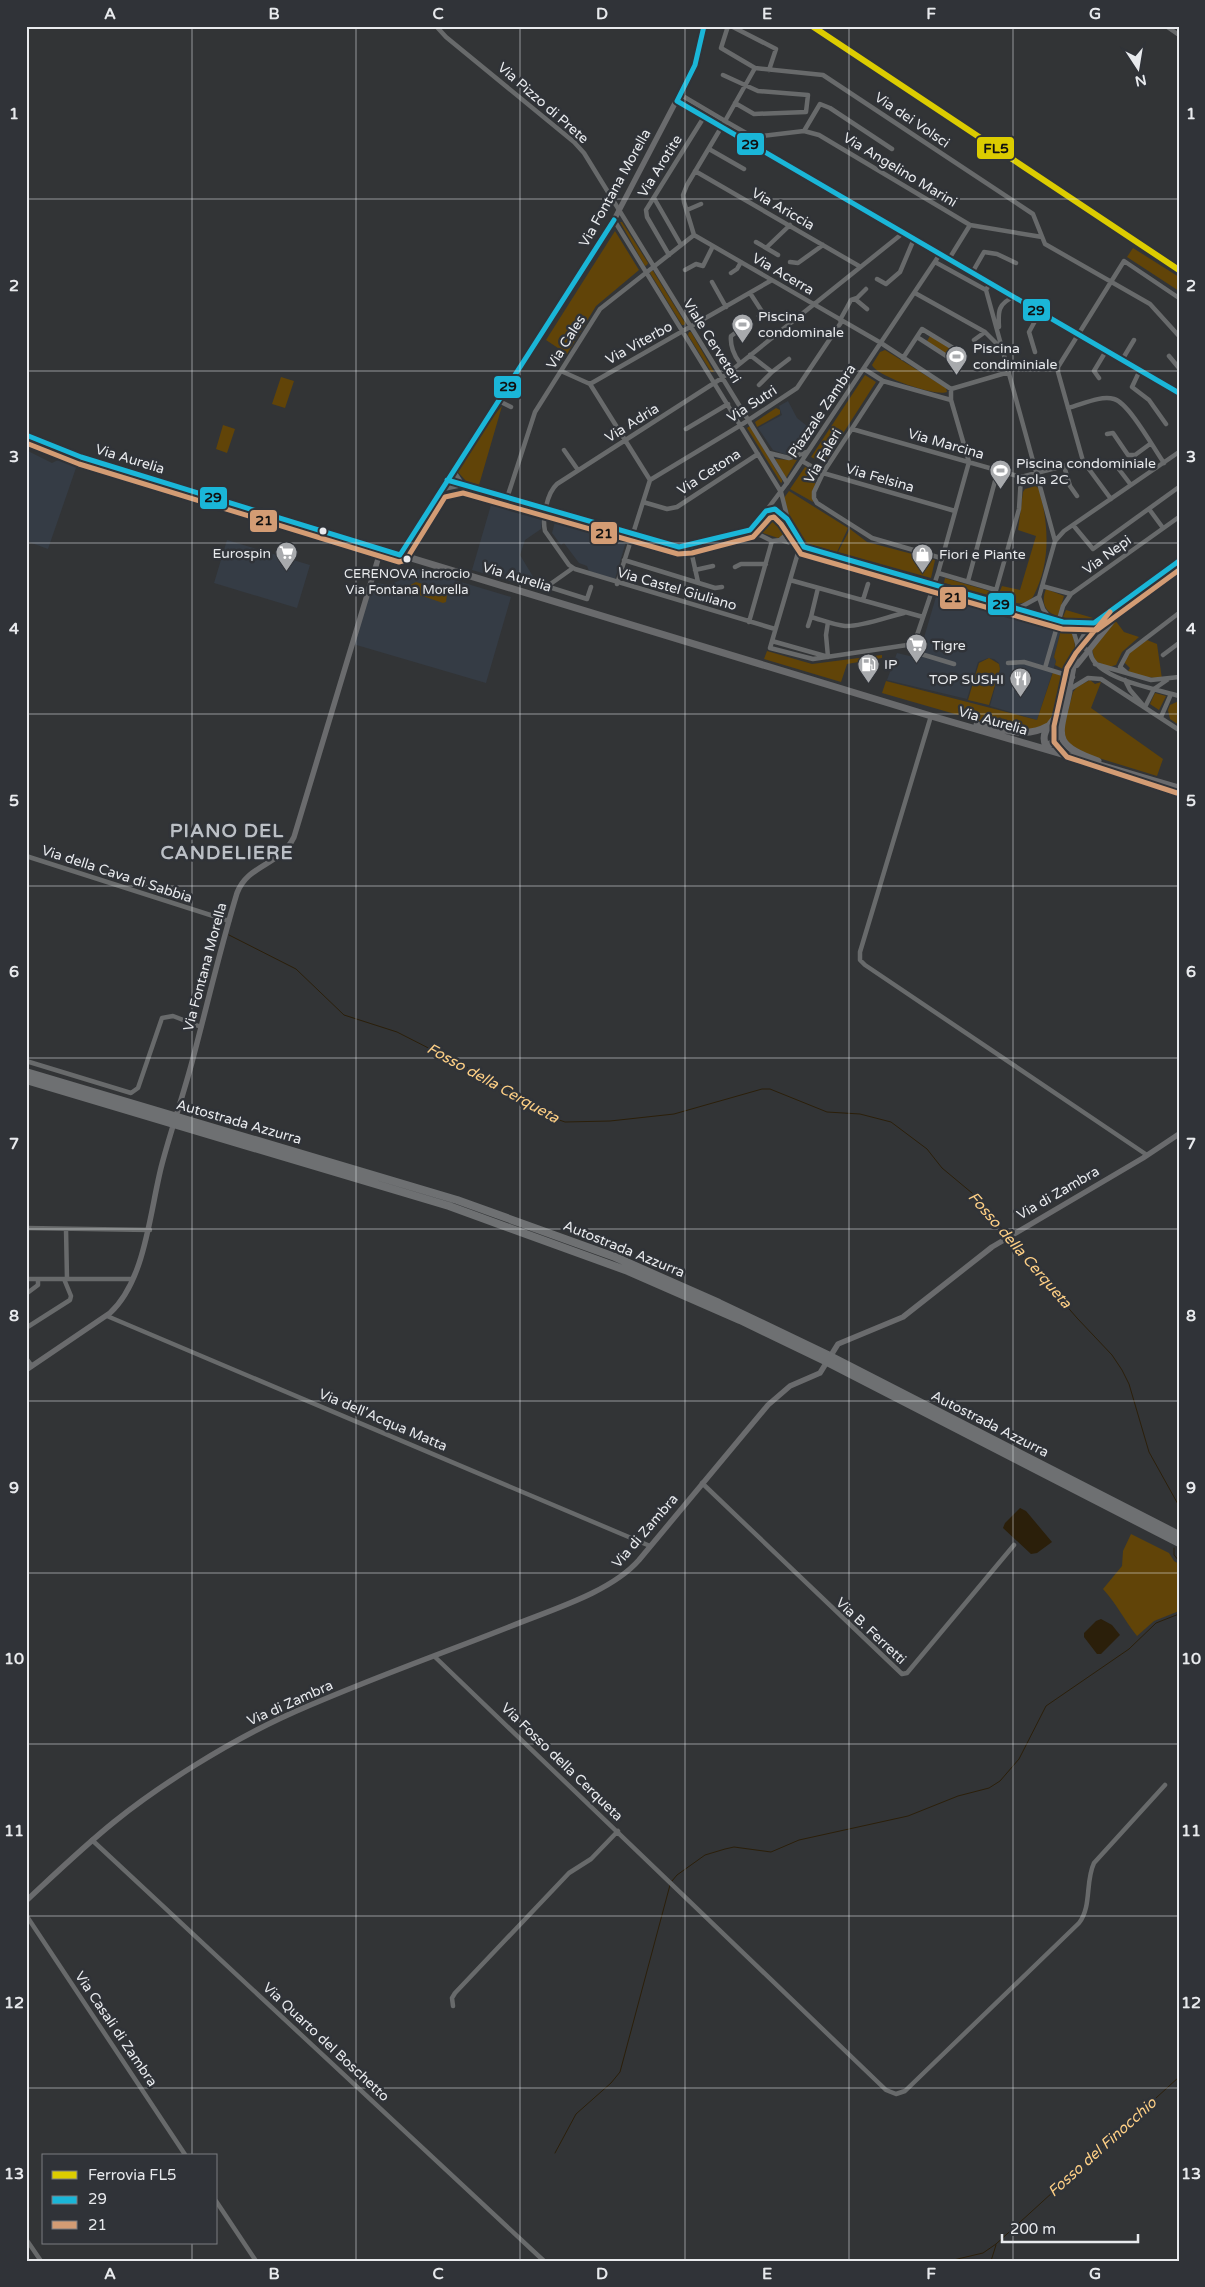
<svg xmlns="http://www.w3.org/2000/svg" width="1205" height="2287" viewBox="0 0 1205 2287" font-family="'Varela Round',sans-serif">
  <rect width="100%" height="100%" fill="#323436"/>
  <path fill="#353c45" d="M788,401L797,418L807,426L804,433L812,437L805,446L794,453L787,455L773,450L758,428L782,415L779,406Z
    M26,450L52,463L60,459L77,465L48,549L26,541Z
    M491,505L542,520L541,529L525,540L520,555L541,590L472,570Z
    M556,518L627,538L615,579L589,571L587,566L579,563L564,543L561,545L552,533Z
    M227,540L310,565L297,608L214,583Z
    M418,569L511,597L486,683L353,644L372,582L389,585L412,575Z
    M938,590L1062,626L1054,657L1056,661L1037,720L990,706L1000,669L999,663L994,659L988,658L978,662L967,699L887,680L897,653L918,658Z"/>
  <path fill="#614408" d="M620,222H622L648,263L647,265L645,266Z
    M615,231L639,270L596,306L567,354L546,340Z
    M1133,248L1179,277V291L1127,257Z
    M651,271H653L685,323L684,325H682L650,273Z
    M689,332H691L714,372H711L688,335Z
    M930,336L955,351V355L951,358L927,341Z
    M885,350L946,388L947,392C936,397 876,376 872,365L880,352Z
    M865,375L876,382L824,463L811,457Z
    M281,377L294,381L285,408L272,404Z
    M502,406L479,485L466,481L457,471L489,421Z
    M776,408L780,410V414L757,427L755,422Z
    M223,425L235,429L227,453L216,449Z
    M750,426L782,480V482L781,483L747,428Z
    M798,458L786,478L775,459L790,460Z
    M805,467L815,472C818,483 811,491 813,502L790,489Z
    M1036,486L1039,489C1049,525 1051,563 1033,597C1022,608 1011,602 997,598L1002,586L1020,590L1036,536L1018,530L1023,492L1025,489Z
    M789,491L848,528L837,552L805,543L792,524L784,498Z
    M773,511L782,516L786,528L783,536L778,538L763,533L760,530L769,512Z
    M850,529L867,542L935,560L931,578L838,552Z
    M1179,563V568L1125,606L1105,624H1100Z
    M945,578L989,591L988,595L944,583Z
    M416,582L445,591L447,594L446,602L443,603L408,591L407,587Z
    M1046,589L1064,596L1058,616C1044,612 1041,602 1046,589Z
    M1066,610L1093,618C1084,622 1072,621 1063,617Z
    M1115,620L1124,632L1139,637L1122,652L1116,665L1109,667L1095,661L1092,649Z
    M1062,626C1082,632 1073,658 1071,673L1055,665L1056,661L1054,657Z
    M1147,640L1157,644L1162,679L1141,676L1128,671L1130,668L1124,662L1129,653Z
    M767,651L812,664L882,655V658L847,664L841,682L764,659Z
    M989,658L999,664L1000,669L989,705L968,700L979,663Z
    M1053,672L1064,675L1068,679L1059,709L1048,723L1031,731L1007,729L882,693L886,681L1037,720Z
    M1090,680L1095,684L1101,682L1091,708L1163,759L1157,776L1076,751L1073,750L1062,734L1073,692L1077,687Z
    M1155,693L1166,696L1159,710L1150,704Z
    M1179,701V725L1170,719L1168,710L1170,705Z
    M1131,1534L1169,1553L1174,1561L1179,1564V1611L1154,1621L1137,1636C1124,1620 1117,1604 1103,1589L1122,1566L1123,1551Z"/>
  <path fill="#2b1f0a" d="M1020,1508L1026,1511L1052,1542L1037,1553L1031,1554L1003,1528L1005,1523Z
    M1101,1619L1112,1625L1120,1635L1101,1654H1097L1084,1637V1633L1096,1621Z"/>
  <g fill="none" stroke-linecap="round" stroke-linejoin="round">
    <path stroke="#2b1f0a" stroke-width="1" d="M229,935L296,969L344,1015L397,1032L503,1086L548,1116L565,1122L610,1121L674,1114L762,1089H770L827,1112L860,1114L891,1122L927,1149L942,1168L972,1193L994,1216L1007,1237
      M1009,1240L1077,1318L1112,1355L1122,1370L1129,1384L1149,1452L1179,1506
      M1174,1548V1555L1179,1561
      M672,1881L677,1875L705,1855L725,1849L734,1847L771,1852L799,1840L908,1816L958,1796L989,1788L1000,1781L1019,1759L1046,1706L1129,1649L1156,1623L1179,1614
      M555,2153L576,2114L611,2083L620,2072L670,1885
      M949,2261L983,2253L996,2244L1179,2077
      M991,2261L996,2245"/>
    <path stroke="#686a6b" stroke-width="4.5" d="M436,26L446,37L574,142L584,153L787,483
      M728,26L721,48L755,68L823,75L1033,214L1045,244L1150,304L1179,336
      M731,26L776,49L769,70
      M1166,26L1179,35
      M723,75L758,91L808,95L806,112L754,114L735,103
      M681,95L725,121L687,185L683,195L684,202L694,235
      M677,101L1179,393
      M804,131L820,104L830,108L892,149
      M753,137L725,121L755,68
      M750,143L753,137L804,131L819,135L970,225L1042,237
      M709,149L744,169
      M695,171L859,266
      M654,198L681,245
      M687,210L701,204
      M614,220L781,492L787,516
      M694,235L881,343L951,389V400L883,381L864,369
      M756,242L778,255
      M766,248L790,225
      M669,255L647,217L646,210L704,117
      M949,259L970,225
      M790,262L798,263L823,245
      M935,262L986,290
      M685,270L696,264L703,266L713,246
      M731,273L737,269L741,262
      M972,273L984,252L997,254L1016,263
      M877,279L886,284L900,272L914,239
      M712,282L726,307
      M990,283L986,290L1055,541
      M750,293L763,313L759,316
      M915,293L985,332L1002,349
      M855,299L867,309
      M840,320L851,300L857,298L866,289
      M999,327C998,312 998,303 1014,297
      M974,340L985,332
      M1035,352L1029,332L1040,312
      M750,355L772,372L759,385
      M1169,356L1179,368
      M903,358L922,329L958,351V355L951,359L917,337
      M1122,360L1134,340
      M740,363C734,356 730,345 731,336L745,326
      M1140,370L1132,387L1149,400L1166,424
      M561,371L590,384L650,480L617,584
      M772,372L789,359
      M1099,378L1094,371L1106,351
      M883,381L823,473L814,492V498L817,503L872,538L941,558
      M590,384L772,280
      M951,389L1009,372
      M499,401L511,407
      M1068,408C1081,405 1100,395 1114,399C1129,403 1154,449 1164,463
      M686,429L728,404
      M852,429L1021,477L1083,461
      M1107,434L1113,433L1128,455H1135L1150,444
      M564,450L578,470
      M769,453L789,458L807,452
      M802,461L823,473L955,511
      M1064,466L1070,486L1077,496
      M1118,468L1131,485
      M453,470L463,485
      M447,480L679,547L690,546L732,536L754,527L787,483L940,254
      M650,480L741,425L797,388L842,321
      M443,489L462,485
      M507,498L535,412L600,309L694,235
      M1111,499L1083,461L1058,372V367L1124,261L1179,298
      M643,502L667,509L677,507L758,454
      M1149,509L1163,528
      M766,511L775,509L784,513L791,528L804,547
      M1073,525L1093,549L1179,487
      M741,535H760L772,541L781,540L1063,622L1094,623L1098,626L1100,634
      M781,539L788,533L789,525
      M690,546L698,582
      M800,546L770,648L813,659L914,644L938,573L969,462L951,400
      M624,560L715,588L722,587
      M735,567L741,564H766
      M573,568L549,585V587L587,599L591,587
      M695,570L713,566
      M938,573L996,590
      M790,580L923,617
      M968,581L998,470
      M1042,586L1071,594
      M818,588L811,617C822,620 834,625 845,626C861,627 887,617 904,613
      M863,600L868,584
      M993,601L1019,509L1021,477
      M1019,608L1039,597
      M1049,617L1043,609L1039,597L1055,541L1064,531L1179,452
      M749,622L772,541
      M828,622L826,635L828,657
      M1064,622L1074,633L1078,646L1088,650
      M808,626L811,617
      M775,629L575,569L569,565L545,531C542,518 547,493 557,484L722,378L903,233
      M772,641L825,656
      M914,644L921,654L954,664
      M1090,650C1090,678 1157,689 1179,696
      M1163,655L1179,643
      M1008,663L1024,662L1073,677
      M1095,664L1151,680L1179,677
      M1045,668L1063,606L1071,594L1179,517
      M1127,673L1120,667L1128,652L1179,613
      M1125,680L1130,690L1142,704
      M1070,689L1088,678L1101,679L1179,730
      M1145,707L1154,689L1167,680
      M931,716L860,952V960L865,965L1147,1155
      M1161,717L1171,694
      M26,856L229,921
      M26,1061L131,1093L138,1088L162,1018L173,1016L201,1027
      M26,1228L150,1230
      M66,1229L67,1279
      M26,1279H132
      M26,1294L38,1285V1279
      M107,1316L650,1546
      M26,1328L70,1300L71,1296L64,1279
      M26,1358L32,1366
      M702,1483L902,1674L907,1673L1014,1545
      M435,1657L886,2090L896,2094L905,2091L1079,1923C1092,1906 1085,1882 1094,1863L1165,1785
      M92,1840L544,2261
      M26,1915L186,2156
      M453,2006L452,1998L455,1993L569,1873L591,1859L618,1831
      M216,2201L256,2261
      M26,2239L41,2261"/>
    <path stroke="#6a6b6d" stroke-width="5.5" d="M400,555L614,220L695,65L704,26
      M1077,665L1115,618L1179,570
      M1069,691L1078,646L1087,630L1179,561
      M26,1370L110,1313C146,1280 150,1209 162,1164C171,1130 183,1096 192,1062C207,1006 220,949 237,893C248,864 280,866 294,837L381,549
      M26,1901C55,1874 83,1847 114,1822C161,1784 226,1744 281,1718C355,1684 433,1657 509,1627C550,1610 610,1593 639,1560L768,1405L790,1386L820,1373L838,1344L903,1317L992,1247L1143,1158L1179,1134"/>
    <path stroke="#696a6c" stroke-width="7" d="M26,435L81,457L286,520L931,716L1179,788
      M1069,691C1061,734 1048,744 1098,761
      M977,725C1003,727 1023,740 1048,726
      M1046,746C1038,730 1057,720 1063,706
      M1046,746L1054,742L1060,731"/>
    <path stroke="#6e7072" stroke-width="8" d="M26,1072L457,1200L615,1257L719,1303L828,1355L1179,1535
      M26,1080L449,1206L628,1271L740,1320L825,1361L1179,1543"/>
    <defs>
      <path id="bus-1" d="M704,26L695,65L677,101L1179,393
        M26,435L81,457L400,555L614,220
        M447,480L679,547L750,530L766,511L775,509L787,519L804,547L1063,622L1094,623L1179,561"/>
      <path id="bus-2" d="M26,443L79,464L399,562L406,560L445,497L463,493L678,554L692,553L753,537L770,518L774,517L781,524L801,554L1062,629L1097,630L1179,570
        M1110,612L1076,653L1067,668L1054,726V742L1067,757L1177,793"/>
    </defs>
    <use href="#bus-1" stroke="#303338" stroke-width="9"/>
    <use href="#bus-2" stroke="#303338" stroke-width="9"/>
    <use href="#bus-1" stroke="#1ab6d8" stroke-width="5"/>
    <use href="#bus-2" stroke="#d39c74" stroke-width="5"/>
    <defs>
      <path id="rail-1" d="M812,26L1179,270"/>
    </defs>
    <use href="#rail-1" stroke="#303338" stroke-width="10"/>
    <use href="#rail-1" stroke="#dccc00" stroke-width="6"/>
  </g>
  <path fill="none" stroke="#e8eaed" stroke-width="1" stroke-opacity="0.55" d="M192,26V2156M356,26V2261M520,26V2261M685,26V2261M849,26V2261M1013,26V2261M26,199H1179M26,371H1179M26,543H1179M26,714H1179M26,886H1179M26,1058H1179M26,1229H1179M26,1401H1179M26,1573H1179M26,1744H1179M26,1916H1179M26,2088H1179M192,2243V2261"/>
  <defs>
    <symbol id="stadium-pin" viewBox="-11 -11 22 30"><path d="M0 17L-7.5 6A9.5 9.5 0 1 1 7.5 6Z" fill="#a8aaad" stroke="#303338"/><path d="M0-5a6.5 5 0 1 0 0 10a6.5 5 0 1 0 0-10ZM-3.5-1.8h7v3.6h-7Z" fill="#fff"/></symbol>
    <symbol id="supermarket-pin" viewBox="-11 -11 22 30"><path d="M0 17L-7.5 6A9.5 9.5 0 1 1 7.5 6Z" fill="#a8aaad" stroke="#303338"/><path d="M-6-5.5h2.5l.6 2H6L4.5 2H-2.5L-4.4-4H-6ZM-1.5 3.2a1.3 1.3 0 1 0 .1 0ZM3 3.2a1.3 1.3 0 1 0 .1 0Z" fill="#fff"/></symbol>
    <symbol id="shop-pin" viewBox="-11 -11 22 30"><path d="M0 17L-7.5 6A9.5 9.5 0 1 1 7.5 6Z" fill="#a8aaad" stroke="#303338"/><path d="M-5-2.5h2.3a2.7 3.5 0 0 1 5.4 0H5L5.5 6h-11ZM-1.5-2.5h3a1.5 2.3 0 0 0-3 0Z" fill="#fff"/></symbol>
    <symbol id="fuel-pin" viewBox="-11 -11 22 30"><path d="M0 17L-7.5 6A9.5 9.5 0 1 1 7.5 6Z" fill="#a8aaad" stroke="#303338"/><path d="M-5.5-6h7V0h2V4h1.3V-2.5L3-4.5l.8-.8L6-3V5H2.5V1h-1V6h-7ZM-4.2-4.7v3.2H.2V-4.7Z" fill="#fff"/></symbol>
    <symbol id="restaurant-pin" viewBox="-11 -11 22 30"><path d="M0 17L-7.5 6A9.5 9.5 0 1 1 7.5 6Z" fill="#a8aaad" stroke="#303338"/><path d="M-5-6h1v4h1v-4h1v4h1v-4h1v5L-1.5 .5V6h-2V.5L-5-1ZM5-6V6H3V1.5H1.5Q1.5-4 5-6Z" fill="#fff"/></symbol>
  </defs>
  <g fill-rule="evenodd">
    <use href="#stadium-pin" x="730" y="312" width="25" height="34"/>
    <use href="#stadium-pin" x="944" y="344" width="25" height="34"/>
    <use href="#stadium-pin" x="988" y="458" width="25" height="34"/>
    <use href="#supermarket-pin" x="274" y="540" width="25" height="34"/>
    <use href="#shop-pin" x="910" y="542" width="25" height="34"/>
    <use href="#supermarket-pin" x="904" y="632" width="25" height="34"/>
    <use href="#fuel-pin" x="856" y="652" width="25" height="34"/>
    <use href="#restaurant-pin" x="1008" y="666" width="25" height="34"/>
  </g>
  <g fill="#e8eaed" stroke="#303338" stroke-width="2">
    <circle cx="323" cy="531" r="4.5"/>
    <circle cx="407" cy="559" r="4.5"/>
  </g>
  <g text-anchor="middle" dominant-baseline="central" stroke-width="5" stroke-linejoin="round" paint-order="stroke">
    <g font-size="13" fill="#e8eaed" stroke="#303338">
      <text x="407" y="574">CERENOVA incrocio<tspan x="407" dy="16">Via Fontana Morella</tspan></text>
    </g>
    <g font-size="14" fill="#e8eaed" stroke="#303338">
      <text transform="translate(543 103) rotate(41)">Via Pizzo di Prete</text>
      <text transform="translate(912 120) rotate(34)">Via dei Volsci</text>
      <text transform="translate(660 166) rotate(-58)">Via Arotite</text>
      <text transform="translate(900 170) rotate(31)">Via Angelino Marini</text>
      <text transform="translate(615 188) rotate(-61)">Via Fontana Morella</text>
      <text transform="translate(783 209) rotate(30)">Via Ariccia</text>
      <text transform="translate(783 274) rotate(30)">Via Acerra</text>
      <text transform="translate(712 341) rotate(58)">Viale Cerveteri</text>
      <text transform="translate(566 342) rotate(-58)">Via Cales</text>
      <text transform="translate(639 343) rotate(-29)">Via Viterbo</text>
      <text transform="translate(752 404) rotate(-33)">Via Sutri</text>
      <text transform="translate(822 411) rotate(-56)">Piazzale Zambra</text>
      <text transform="translate(632 423) rotate(-32)">Via Adria</text>
      <text transform="translate(946 444) rotate(16)">Via Marcina</text>
      <text transform="translate(823 456) rotate(-60)">Via Faleri</text>
      <text transform="translate(130 459) rotate(17)">Via Aurelia</text>
      <text transform="translate(709 472) rotate(-33)">Via Cetona</text>
      <text transform="translate(880 478) rotate(16)">Via Felsina</text>
      <text transform="translate(1107 555) rotate(-36)">Via Nepi</text>
      <text transform="translate(517 577) rotate(17)">Via Aurelia</text>
      <text transform="translate(677 589) rotate(16)">Via Castel Giuliano</text>
      <text transform="translate(993 721) rotate(16)">Via Aurelia</text>
      <text transform="translate(117 874) rotate(18)">Via della Cava di Sabbia</text>
      <text transform="translate(205 967) rotate(-75)">Via Fontana Morella</text>
      <text transform="translate(239 1122) rotate(16)">Autostrada Azzurra</text>
      <text transform="translate(1058 1193) rotate(-30)">Via di Zambra</text>
      <text transform="translate(624 1249) rotate(22)">Autostrada Azzurra</text>
      <text transform="translate(383 1420) rotate(23)">Via dell'Acqua Matta</text>
      <text transform="translate(990 1424) rotate(27)">Autostrada Azzurra</text>
      <text transform="translate(645 1531) rotate(-49)">Via di Zambra</text>
      <text transform="translate(871 1631) rotate(43)">Via B. Ferretti</text>
      <text transform="translate(290 1703) rotate(-24)">Via di Zambra</text>
      <text transform="translate(562 1762) rotate(44)">Via Fosso della Cerqueta</text>
      <text transform="translate(116 2029) rotate(56)">Via Casali di Zambra</text>
      <text transform="translate(326 2042) rotate(43)">Via Quarto del Boschetto</text>
    </g>
    <g font-size="14" fill="#e8eaed" stroke="#303338" text-anchor="start">
      <text x="758" y="316">Piscina<tspan x="758" dy="16">condominale</tspan></text>
      <text x="973" y="348">Piscina<tspan x="973" dy="16">condiminiale</tspan></text>
      <text x="1016" y="463">Piscina condominiale<tspan x="1016" dy="16">Isola 2C</tspan></text>
      <text x="271" y="553" text-anchor="end">Eurospin</text>
      <text x="939" y="554">Fiori e Piante</text>
      <text x="932" y="645">Tigre</text>
      <text x="884" y="664">IP</text>
      <text x="1004" y="679" text-anchor="end">TOP SUSHI</text>
    </g>
    <g font-size="15" font-style="italic" fill="#fdcf85" stroke="#303338">
      <text transform="translate(493 1083) rotate(29)">Fosso della Cerqueta</text>
      <text transform="translate(1020 1250) rotate(49)">Fosso della Cerqueta</text>
      <text transform="translate(1102 2147) rotate(-42)">Fosso del Finocchio</text>
    </g>
    <g font-size="19" font-weight="bold" letter-spacing="1" fill="#bbbfc5" stroke="#303338">
      <text x="227" y="831">PIANO DEL<tspan x="227" dy="22">CANDELIERE</tspan></text>
    </g>
  </g>
  <g stroke="#303338" stroke-width="2">
    <rect x="736" y="132" width="29" height="24" rx="5" fill="#1ab6d8"/>
    <rect x="976" y="136" width="39" height="24" rx="5" fill="#dccc00"/>
    <rect x="1022" y="298" width="29" height="24" rx="5" fill="#1ab6d8"/>
    <rect x="493" y="375" width="29" height="24" rx="5" fill="#1ab6d8"/>
    <rect x="199" y="486" width="29" height="24" rx="5" fill="#1ab6d8"/>
    <rect x="249" y="509" width="29" height="24" rx="5" fill="#d39c74"/>
    <rect x="590" y="521" width="28" height="24" rx="5" fill="#d39c74"/>
    <rect x="939" y="586" width="28" height="24" rx="5" fill="#d39c74"/>
    <rect x="987" y="592" width="28" height="24" rx="5" fill="#1ab6d8"/>
  </g>
  <g font-size="14" text-anchor="middle" font-weight="bold" fill="#111">
    <text x="750" y="149">29</text>
    <text x="996" y="153">FL5</text>
    <text x="1036" y="315">29</text>
    <text x="508" y="391">29</text>
    <text x="213" y="502">29</text>
    <text x="264" y="525">21</text>
    <text x="604" y="538">21</text>
    <text x="953" y="602">21</text>
    <text x="1001" y="609">29</text>
  </g>
  <rect width="1205" height="2287" fill="none" stroke="#303338" stroke-width="55"/>
  <rect x="42" y="2154" width="175" height="90" fill="#303338" stroke="#7a7c80"/>
  <rect x="52" y="2171" width="25" height="8" fill="#dccc00" stroke="#7a7c80"/>
  <text x="88" y="2180" font-size="15" fill="#e8eaed">Ferrovia FL5</text>
  <rect x="52" y="2196" width="25" height="8" fill="#1ab6d8" stroke="#7a7c80"/>
  <text x="88" y="2204" font-size="15" fill="#e8eaed">29</text>
  <rect x="52" y="2221" width="25" height="8" fill="#d39c74" stroke="#7a7c80"/>
  <text x="88" y="2230" font-size="15" fill="#e8eaed">21</text>
  <g transform="translate(1138 68) rotate(168)" stroke="#303338" stroke-width="4" paint-order="stroke">
  <path d="M0-4L9 19L0 12L-9 19Z" fill="#e8eaed"/>
  <text y="-8" font-size="14" font-weight="bold" text-anchor="middle" fill="#e8eaed">N</text>
  </g>
  <path d="M1002 2234v8h136v-8" fill="none" stroke="#e8eaed" stroke-width="2.5"/>
  <text x="1010" y="2234" font-size="15" fill="#e8eaed" stroke="#303338" stroke-width="4" paint-order="stroke">200 m</text>
  <rect x="28" y="28" width="1150" height="2232" fill="none" stroke="#e8eaed" stroke-width="2"/>
  <g font-size="16" text-anchor="middle" font-weight="bold" fill="#e8eaed">
    <text x="110" y="19">A</text>
    <text x="274" y="19">B</text>
    <text x="438" y="19">C</text>
    <text x="602" y="19">D</text>
    <text x="767" y="19">E</text>
    <text x="931" y="19">F</text>
    <text x="1095" y="19">G</text>
    <text x="14" y="119">1</text>
    <text x="1191" y="119">1</text>
    <text x="14" y="291">2</text>
    <text x="1191" y="291">2</text>
    <text x="14" y="462">3</text>
    <text x="1191" y="462">3</text>
    <text x="14" y="634">4</text>
    <text x="1191" y="634">4</text>
    <text x="14" y="806">5</text>
    <text x="1191" y="806">5</text>
    <text x="14" y="977">6</text>
    <text x="1191" y="977">6</text>
    <text x="14" y="1149">7</text>
    <text x="1191" y="1149">7</text>
    <text x="14" y="1321">8</text>
    <text x="1191" y="1321">8</text>
    <text x="14" y="1493">9</text>
    <text x="1191" y="1493">9</text>
    <text x="14" y="1664">10</text>
    <text x="1191" y="1664">10</text>
    <text x="14" y="1836">11</text>
    <text x="1191" y="1836">11</text>
    <text x="14" y="2008">12</text>
    <text x="1191" y="2008">12</text>
    <text x="14" y="2179">13</text>
    <text x="1191" y="2179">13</text>
    <text x="110" y="2279">A</text>
    <text x="274" y="2279">B</text>
    <text x="438" y="2279">C</text>
    <text x="602" y="2279">D</text>
    <text x="767" y="2279">E</text>
    <text x="931" y="2279">F</text>
    <text x="1095" y="2279">G</text>
  </g>
</svg>
